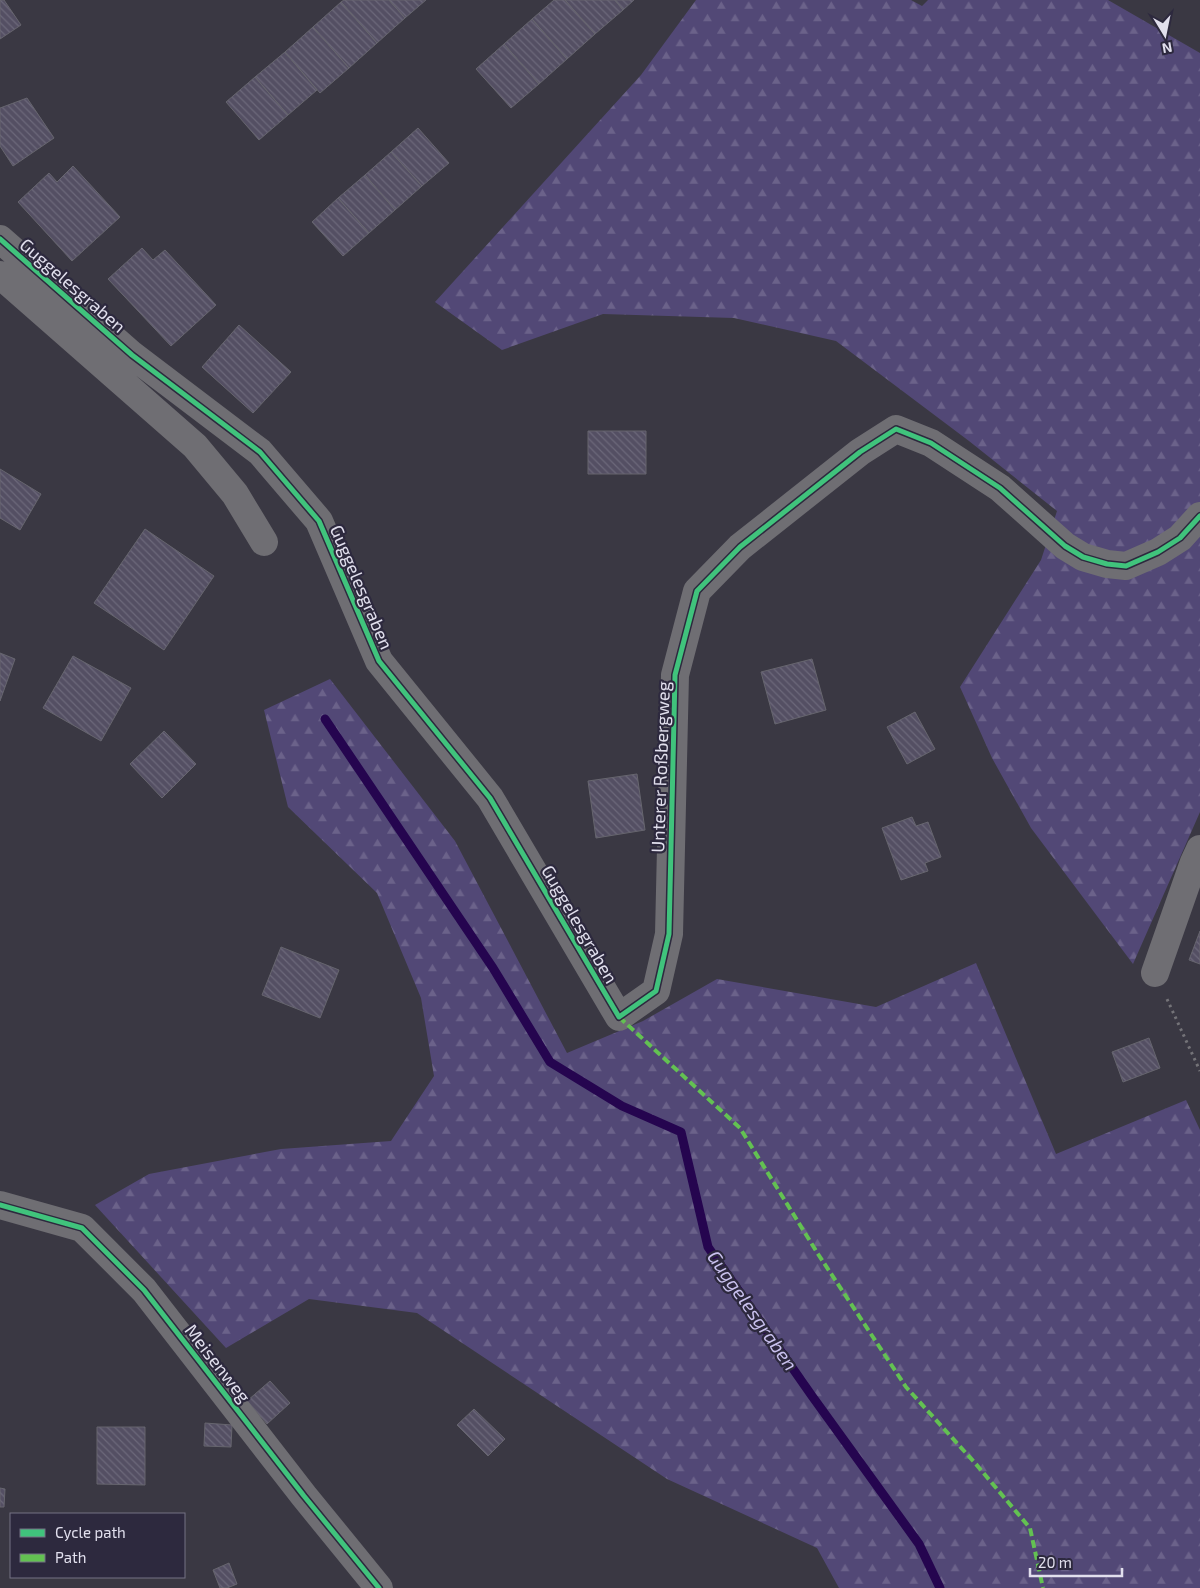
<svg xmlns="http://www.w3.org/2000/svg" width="1200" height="1588" viewBox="0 0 1200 1588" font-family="'Exo 2',sans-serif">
  <defs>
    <pattern id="forest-firs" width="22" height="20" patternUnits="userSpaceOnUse" patternTransform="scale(1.25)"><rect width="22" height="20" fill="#524876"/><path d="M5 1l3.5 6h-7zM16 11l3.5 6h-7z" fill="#6b628a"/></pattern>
    <pattern id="building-back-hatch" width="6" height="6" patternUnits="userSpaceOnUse" patternTransform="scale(1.25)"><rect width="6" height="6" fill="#544f63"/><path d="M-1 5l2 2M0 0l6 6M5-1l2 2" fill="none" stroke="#6c687a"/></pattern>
  </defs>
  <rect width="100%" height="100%" fill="#3a3843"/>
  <path fill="url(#forest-firs)" d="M696,0H911L922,6L928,0H1108L1200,53V812L1133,964L1031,828L992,758L960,687L1041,560L1057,511L969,441L836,341L734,318L603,314L502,350L435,302L641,75Z
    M330,679L455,841L567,1053L643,1021L717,979L876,1007L976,963L1056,1154L1186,1100L1200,1130V1588H839L817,1548L667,1479L417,1313L309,1299L226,1348L95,1205L149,1174L281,1149L391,1141L434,1076L421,998L377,893L288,807L264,710Z"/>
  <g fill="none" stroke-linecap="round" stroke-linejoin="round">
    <path stroke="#25054f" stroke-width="9" d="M325,719L493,968L550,1062L622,1106L681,1132L708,1247L812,1396L919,1544L940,1588"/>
  </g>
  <path fill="url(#building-back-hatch)" stroke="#66656e" d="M0,0H4L21,25L0,39Z
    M344,0H389L405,18L377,43L341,2Z
    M389,0H426L405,18Z
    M554,0H565L595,34L567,59L532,19Z
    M565,0H615L623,10L595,34Z
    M615,0H634L623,10Z
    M341,2L377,43L349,68L313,27Z
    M532,19L567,59L539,84L504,44Z
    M313,27L349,68L320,93L285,52Z
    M504,44L539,84L511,108L476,69Z
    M285,52L317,90L288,115L255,77Z
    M255,77L288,115L259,140L226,102Z
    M27,98L54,138L13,166L0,146V108Z
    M418,128L449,163L422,186L391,152Z
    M391,152L422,186L395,210L365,175Z
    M73,166L120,217L72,261L18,202L49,173L57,182Z
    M365,175L395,210L369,233L338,198Z
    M338,198L369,233L343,256L312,222Z
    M142,248L153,260L165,250L216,305L171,346L108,279Z
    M239,325L291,372L253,413L202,367Z
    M588,431H646V474H588Z
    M0,469L41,494L20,530L0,518Z
    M145,529L214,576L164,650L94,603Z
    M0,653L15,659L0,701Z
    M73,656L131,688L101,741L43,708Z
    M812,659L826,710L775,724L761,672Z
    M915,712L935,749L907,764L887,727Z
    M164,731L196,764L162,798L130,764Z
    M637,774L645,830L596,838L588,781Z
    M912,817L916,826L928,822L941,857L925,863L928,871L901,880L882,828Z
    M1200,931V964L1189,960Z
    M281,947L339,970L320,1018L262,995Z
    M1149,1038L1160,1068L1123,1082L1112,1052Z
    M270,1381L290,1403L267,1424L247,1401Z
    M474,1409L505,1439L488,1456L457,1425Z
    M205,1423L232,1425L231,1447L204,1446Z
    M97,1427H145V1485L97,1484Z
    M0,1488L5,1489L4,1507H0Z
    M229,1563L237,1584L227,1588H220L213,1570Z"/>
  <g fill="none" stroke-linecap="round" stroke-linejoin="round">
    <path stroke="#747378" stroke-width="3" stroke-dasharray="2.5 4" stroke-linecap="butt" d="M1167,999L1200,1071"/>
    <path stroke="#6f6e73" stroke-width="28" d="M0,239L132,355L260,452L319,521L379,661L490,798L619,1017L656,991L669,934L675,675L697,591L740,547L860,452L896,429L931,443L1000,488L1065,546L1083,557L1107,564L1126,566L1158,552L1180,538L1200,516
      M0,275L195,446L235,494L264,542
      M1155,973L1194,862L1200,849
      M0,1205L82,1228L144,1290L304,1496L379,1588"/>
    <path stroke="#63c152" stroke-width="4" stroke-dasharray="8 4" stroke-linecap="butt" d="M619,1017L740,1128L818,1254L906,1387L975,1463L1030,1528L1043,1588"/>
    <defs>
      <path id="cycleway" d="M0,239L132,355L260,452L319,521L379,661L490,798L619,1017L656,991L669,934L675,675L697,591L740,547L860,452L896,429L931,443L1000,488L1065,546L1083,557L1107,564L1126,566L1158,552L1180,538L1200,516
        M0,1205L82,1228L144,1290L304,1496L379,1588"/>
    </defs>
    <use href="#cycleway" stroke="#2d293e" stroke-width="8"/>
    <use href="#cycleway" stroke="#40c37c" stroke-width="5"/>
  </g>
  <g text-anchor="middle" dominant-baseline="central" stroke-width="4.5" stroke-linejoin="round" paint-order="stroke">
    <g font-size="18" fill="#e1dfed" stroke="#2d293e">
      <text transform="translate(73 285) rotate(41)">Guggelesgraben</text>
      <text transform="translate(362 587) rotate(67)">Guggelesgraben</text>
      <text transform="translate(660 767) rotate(-88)">Unterer Roßbergweg</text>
      <text transform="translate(580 924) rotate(60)">Guggelesgraben</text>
      <text transform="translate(218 1363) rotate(52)">Meisenweg</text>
    </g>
    <g font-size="19" font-style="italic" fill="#c9c1ee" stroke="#2d293e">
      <text transform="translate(753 1310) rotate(55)">Guggelesgraben</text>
    </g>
  </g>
  <rect x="10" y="1513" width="175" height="65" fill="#2d293e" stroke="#757284"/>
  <rect x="20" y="1529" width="25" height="8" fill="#40c37c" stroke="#757284"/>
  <text x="55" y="1538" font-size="15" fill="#e1dfed">Cycle path</text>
  <rect x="20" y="1554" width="25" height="8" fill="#63c152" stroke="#757284"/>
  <text x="55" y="1563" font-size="15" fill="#e1dfed">Path</text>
  <g transform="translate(1165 35) rotate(170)" stroke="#2d293e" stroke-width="4" paint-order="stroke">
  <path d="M0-4L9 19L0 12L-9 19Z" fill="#e1dfed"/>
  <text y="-8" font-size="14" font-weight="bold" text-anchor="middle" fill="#e1dfed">N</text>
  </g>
  <path d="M1030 1568v8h92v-8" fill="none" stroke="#e1dfed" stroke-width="2.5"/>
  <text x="1038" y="1568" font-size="15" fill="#e1dfed" stroke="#2d293e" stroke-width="4" paint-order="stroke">20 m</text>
</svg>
